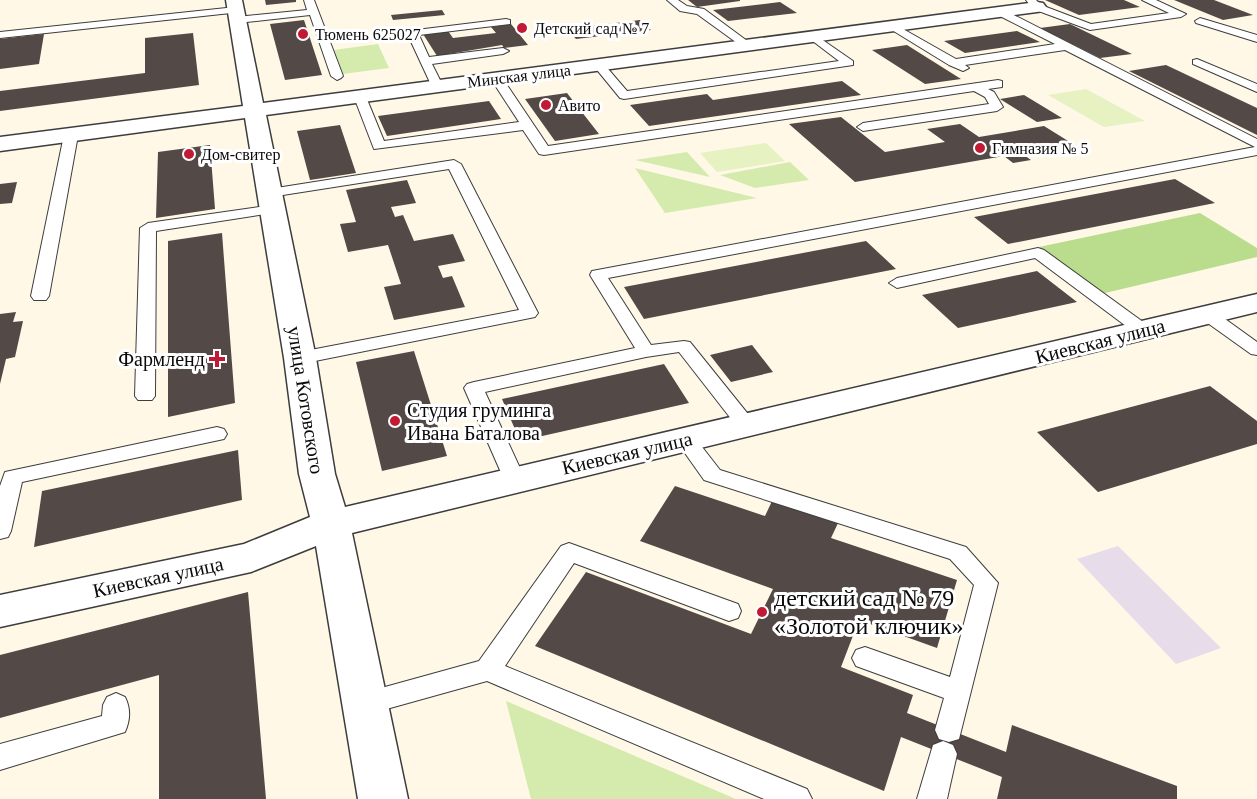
<svg xmlns="http://www.w3.org/2000/svg" width="1257" height="799" viewBox="0 0 1257 799" font-family="Georgia,serif">
  <rect width="100%" height="100%" fill="#fff8e7"/>
  <path fill="#e7dcea" d="M1118,546L1221,648L1176,664L1077,559Z"/>
  <path fill="#d5ebae" d="M378,44L389,68L343,74L334,50Z
    M687,152L710,177L635,160Z
    M790,162L809,180L755,188L720,175Z
    M635,168L757,198L665,213Z
    M506,701L736,799H531Z"/>
  <path fill="#badd8d" d="M1200,213L1257,248V257L1101,294L1039,247Z"/>
  <path fill="#e6f2c1" d="M1086,89L1145,121L1104,127L1048,95Z
    M766,143L785,161L717,172L700,153Z"/>
  <path fill="#534946" d="M265,0H296V2L266,5Z
    M688,0H740V1L697,7Z
    M1045,0H1124L1140,7L1079,15Z
    M1174,0H1214L1253,15L1223,20Z
    M780,2L797,13L728,21L713,10Z
    M442,10L445,15L393,20L391,15Z
    M304,20L322,75L285,80L270,24Z
    M640,20L651,30L576,39L567,29Z
    M511,24L528,45L504,48L502,45L437,56L423,34L448,31L453,38L496,33L491,27Z
    M1070,24L1132,54L1100,58L1040,28Z
    M1017,31L1040,42L965,53L944,41Z
    M193,33L199,85L0,111V91L145,73V38Z
    M44,34L39,64L0,69V39Z
    M907,45L961,79L925,84L872,50Z
    M1166,65L1257,108V135L1129,71Z
    M842,81L861,95L649,126L630,105L707,94L713,100Z
    M567,93L599,134L555,141L525,99Z
    M1024,95L1062,118L1037,122L1000,99Z
    M489,101L501,119L387,136L378,116Z
    M841,117L885,152L945,142L927,129L960,124L979,137L1044,126L1073,144L1021,153L1031,160L1013,163L1004,156L855,182L789,124Z
    M340,125L356,173L310,180L297,131Z
    M210,145L215,209L156,218L158,152Z
    M1175,179L1215,203L1008,244L974,217Z
    M407,180L416,203L391,207L395,217L403,215L414,241L453,234L465,261L438,266L443,278L452,276L465,307L394,320L384,287L401,284L388,245L348,252L340,224L356,222L346,190Z
    M17,182L12,203L0,204V184Z
    M222,233L235,403L168,417V241Z
    M866,241L896,269L644,319L624,287Z
    M1037,271L1077,302L958,328L922,295Z
    M16,312L13,322L23,321L15,357L6,359L0,384V314Z
    M752,345L773,372L731,382L710,355Z
    M414,351L447,456L382,471L356,362Z
    M664,364L689,403L520,441L502,399Z
    M1210,386L1257,421V444L1098,492L1037,432Z
    M238,450L242,500L34,547L42,491Z
    M675,486L765,516L773,499L839,521L831,538L957,580L937,648L859,620L841,667L913,695L907,713L1006,752L1012,725L1177,786V799H997L1002,777L901,737L884,791L535,646L586,572L751,634L773,589L640,541Z
    M248,592L266,799H159V675L0,718V655Z"/>
  <g fill="none" stroke-linecap="round" stroke-linejoin="round">
    <defs>
      <path id="lane" d="M304,0H314L343,76L341,78L337,80L331,76L310,15L237,23L232,20L237,17L307,10Z
        M667,0H678L687,6L704,9L754,46L752,48H744L697,14L680,11Z
        M1026,0H1036L1041,5L1091,24L1169,13L1142,0H1156L1186,14L1181,17L1090,30L1033,9Z
        M236,7L241,10L240,12L0,38V32Z
        M996,10H1004L1257,139V155L608,278L651,345L684,341L690,342L756,424L753,429L746,431L739,429L679,352L646,357L485,392L525,479L522,484L514,486L506,484L464,388L467,384L474,382L635,348L590,275L592,271L1255,147L1065,50L965,65L969,68L963,71L949,65L887,27L892,24L896,25L956,59L1055,44L996,14Z
        M1200,18L1257,35V42L1196,23L1195,21Z
        M506,19L510,20V24L419,35L429,57L503,48L509,51L503,54L432,64L443,86L441,89H433L407,33L408,31Z
        M814,34L853,61V65L624,99L620,98L593,65L599,62L603,63L627,91L839,61L810,39V35Z
        M1197,59L1257,84V92L1193,64V60Z
        M497,75L501,76L548,146L998,80L1002,81V87L988,89L994,92L1003,107L997,111L863,131L857,127L863,123L989,104L985,97L974,91L544,155L539,154L523,130L374,149L354,97L360,93L366,97L384,141L519,122L491,79Z
        M71,131L78,135L49,296L46,300H34L31,296L64,135Z
        M454,160L461,164L538,313L535,317L300,364L293,362L291,358L293,354L300,352L519,310L449,169L270,197L263,193L270,189Z
        M273,205L280,209L278,212L156,231L155,396L152,400H138L135,396L140,228L148,223Z
        M1038,248L1044,250L1150,327L1153,331L1150,335H1138L1035,258L897,288L889,283L897,278Z
        M1208,310L1214,311L1257,342V355L1251,354L1202,319L1199,315L1202,311Z
        M217,427L224,429L227,434L224,439L22,482L11,531L8,537L0,539V486L5,472Z
        M685,432L692,434L720,470L966,547L998,583L959,739L949,742L939,739L935,730L944,698L856,666L852,658L856,650L865,647L950,677L974,585L950,559L704,480L675,439L678,434Z
        M569,543L738,604L741,611L738,618L729,621L574,563L505,666L807,789L812,799H764L487,681L365,715L356,711L352,703L356,695L479,661L561,546Z
        M116,693L125,697C131,709 130,721 125,732L0,770V744L102,716L103,705L107,697Z
        M943,741L953,745L957,754L947,799H917L933,745Z"/>
      <path id="street" d="M226,0H242L263,103L1037,2L1043,3L1046,7L1043,11L1037,12L266,115L316,358L335,474L345,507L1257,294V312L352,533L408,799H358L316,546L251,572L0,627V595L244,544L310,517L299,474L284,358L245,118L0,151V137L243,106Z"/>
    </defs>
    <use href="#lane" stroke="#3d3d3d" stroke-width="2"/>
    <use href="#street" stroke="#3d3d3d" stroke-width="3"/>
    <use href="#lane" fill="#fff" fill-rule="evenodd"/>
    <use href="#street" fill="#fff" fill-rule="evenodd"/>
  </g>
  <g fill="#c11a34" stroke="#fff" stroke-width="2">
    <circle cx="522" cy="28" r="6"/>
    <circle cx="303" cy="34" r="6"/>
    <circle cx="546" cy="105" r="6"/>
    <circle cx="980" cy="148" r="6"/>
    <circle cx="189" cy="154" r="6"/>
    <path d="M214 350h6v6h6v6h-6v6h-6v-6h-6v-6h6z"/>
    <circle cx="395" cy="421" r="6"/>
    <circle cx="762" cy="612" r="6"/>
  </g>
  <g text-anchor="middle" dominant-baseline="central" stroke-width="6" stroke-linejoin="round" paint-order="stroke">
    <g font-size="16" fill="#0a0a0a" stroke="#fff" text-anchor="start">
      <text x="534" y="28">Детский сад № 7</text>
      <text x="315" y="34">Тюмень 625027</text>
      <text x="558" y="105">Авито</text>
      <text x="992" y="148">Гимназия № 5</text>
      <text x="201" y="154">Дом-свитер</text>
    </g>
    <g font-size="16" fill="#0a0a0a" stroke="#fff">
      <text transform="translate(519 76) rotate(-7)">Минская улица</text>
    </g>
    <g font-size="20" fill="#0a0a0a" stroke="#fff">
      <text transform="translate(1100 341) rotate(-14)">Киевская улица</text>
      <text transform="translate(306 400) rotate(81)">улица Котовского</text>
      <text transform="translate(627 453) rotate(-13)">Киевская улица</text>
      <text transform="translate(158 577) rotate(-12)">Киевская улица</text>
    </g>
    <g font-size="20" fill="#0a0a0a" stroke="#fff" text-anchor="end">
      <text x="205" y="359">Фармленд</text>
      <text x="407" y="410" text-anchor="start">Студия груминга<tspan x="407" dy="23">Ивана Баталова</tspan></text>
    </g>
    <g font-size="24" fill="#0a0a0a" stroke="#fff" text-anchor="start">
      <text x="774" y="598">детский сад № 79<tspan x="774" dy="28">«Золотой ключик»</tspan></text>
    </g>
  </g>
</svg>
